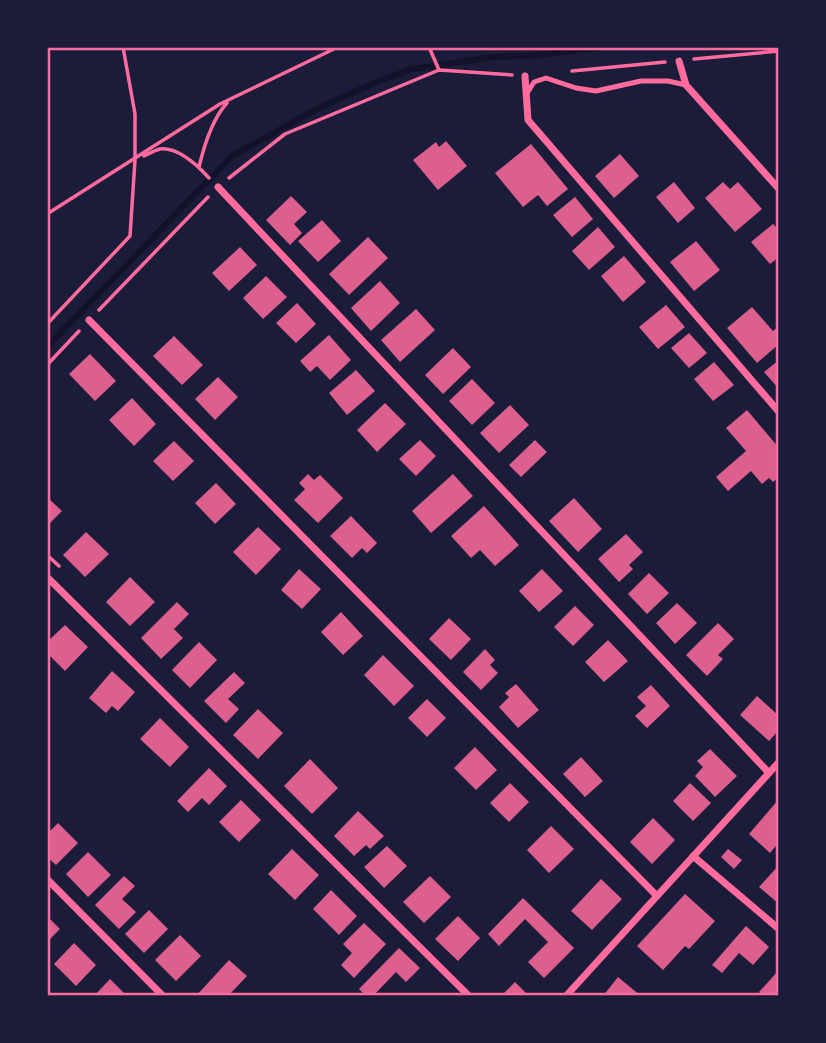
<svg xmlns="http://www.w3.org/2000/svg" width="826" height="1043" viewBox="0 0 826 1043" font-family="Arial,sans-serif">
  <rect width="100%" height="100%" fill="#1b1b3a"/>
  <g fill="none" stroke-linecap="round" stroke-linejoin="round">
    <path stroke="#12122b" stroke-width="6" d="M47,347L232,156L317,109L374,83L412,69L494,57L542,55L601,47"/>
  </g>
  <path fill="#dd5f8e" d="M446,141L467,166L438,190L413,160L436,142L439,147Z
    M531,144L568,189L547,206L538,195L523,207L495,173Z
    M620,154L639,176L614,198L595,176Z
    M674,182L695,208L678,223L656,197Z
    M723,182L730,189L738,182L762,209L735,232L705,198Z
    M291,196L307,212L294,224L302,233L290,245L266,220Z
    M575,197L593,219L572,237L553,215Z
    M322,220L341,241L318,262L298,241Z
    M773,224L779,230V257L770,264L751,242Z
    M598,227L615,247L589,270L572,251Z
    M368,237L388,258L349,295L329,274Z
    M696,241L720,270L694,291L670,262Z
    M240,247L257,265L229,291L212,273Z
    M624,256L646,282L623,302L601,276Z
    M266,276L287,297L263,319L243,298Z
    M380,281L400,303L371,331L351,308Z
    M297,303L316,324L296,343L276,323Z
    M666,305L685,327L658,349L639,327Z
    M752,307L773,331L779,326V344L757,363L727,328Z
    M416,309L435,330L400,362L381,340Z
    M689,333L707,353L689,368L671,348Z
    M329,335L351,360L330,380L317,366L310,372L300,361Z
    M174,336L203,365L182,385L153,356Z
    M453,348L471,367L443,394L425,375Z
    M90,354L116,381L95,401L69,374Z
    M779,360V389L764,372Z
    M714,362L734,385L713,401L694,379Z
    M356,370L375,391L347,415L329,393Z
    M218,377L238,397L215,420L195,399Z
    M472,379L495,403L472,425L449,401Z
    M132,398L156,424L134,446L109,420Z
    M385,403L406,424L377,452L357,430Z
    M510,405L529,425L499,453L480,433Z
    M747,410L779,448V477L773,482L769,478L762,484L751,471L728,491L716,477L746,451L726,428Z
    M420,440L436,456L416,476L399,459Z
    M535,440L547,452L521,477L509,465Z
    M174,441L194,461L173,481L153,461Z
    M308,474L314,480L320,475L343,498L318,523L294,500L305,489L299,483Z
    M453,474L473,496L431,533L412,511Z
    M216,483L236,504L215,524L195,503Z
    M47,497L62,511L47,526Z
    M574,498L602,529L578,552L549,521Z
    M484,506L519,545L495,566L480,550L471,558L451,536Z
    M351,516L377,543L367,553L362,548L352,558L330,536Z
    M258,527L281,549L256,575L233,552Z
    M86,532L109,554L85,577L63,555Z
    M626,534L643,552L629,565L633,569L619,582L598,559Z
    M299,569L321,589L302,609L281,590Z
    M542,569L563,591L539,612L519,591Z
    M649,573L669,593L647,614L628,594Z
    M130,577L155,602L130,626L106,602Z
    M177,602L189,614L174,629L183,638L161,659L141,638Z
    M677,603L697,623L675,644L656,623Z
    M575,606L594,625L573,646L554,627Z
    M341,612L363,636L343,655L321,632Z
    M449,618L471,639L451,660L429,639Z
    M718,623L734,639L718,655L723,659L707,676L686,655Z
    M65,625L88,647L65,671L47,653V642Z
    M608,640L628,661L604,682L585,662Z
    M199,642L217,660L190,688L172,670Z
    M485,649L495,660L490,665L498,673L481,690L463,672Z
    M383,655L414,686L394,706L364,675Z
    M112,671L135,692L118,711L112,706L106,713L89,698Z
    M234,672L245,683L228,699L239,709L226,723L204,701Z
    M516,684L539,710L518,728L499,707L509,697L505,693Z
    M651,685L670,706L647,728L635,716L646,706L637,697Z
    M757,696L779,716V730L769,741L740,715Z
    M427,699L446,718L427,737L408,718Z
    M258,709L283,733L258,759L233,735Z
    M160,718L189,747L170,767L140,739Z
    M475,747L497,770L476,790L454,768Z
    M710,749L737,776L715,797L695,776L703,767L697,761Z
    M581,757L603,781L585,797L563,774Z
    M310,759L338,788L312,814L284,786Z
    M209,768L227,786L209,805L202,798L188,812L177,801Z
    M510,783L529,802L509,822L490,803Z
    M690,783L711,803L693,821L673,801Z
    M779,799L777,825L779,842L770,853L749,834Z
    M241,800L261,820L239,842L219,822Z
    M358,811L384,836L370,849L366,845L354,856L334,836Z
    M653,818L675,840L652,864L630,842Z
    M58,823L78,843L56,865L47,857V834Z
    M551,826L574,849L549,873L527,850Z
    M387,846L407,866L384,888L364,867Z
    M292,849L319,875L295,900L268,874Z
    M728,849L742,860L734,869L721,857Z
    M88,852L111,875L88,897L66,874Z
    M779,865V904L759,887Z
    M124,876L135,886L122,899L136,912L119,929L95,905Z
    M430,876L451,897L424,923L403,902Z
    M601,879L622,899L592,930L571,911Z
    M331,890L357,916L339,935L313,909Z
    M685,894L715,921L689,949L685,946L663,970L637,946Z
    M523,898L574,948L544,978L528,962L548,942L525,919L499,946L488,934Z
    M149,910L168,929L144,953L125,934Z
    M47,916L60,929L47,942Z
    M458,916L480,938L458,961L435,939Z
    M364,923L386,944L354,978L341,965L352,953L343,944Z
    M746,926L769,947L753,965L739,953L722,973L712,965Z
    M180,935L201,956L176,981L155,960Z
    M74,943L96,965L76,986L54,964Z
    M399,948L420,968L406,982L396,972L373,996H366L359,989Z
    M229,960L247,976L228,996H196Z
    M779,970V996H764L759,992Z
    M618,977L641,996H603Z
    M110,979L127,996H94Z
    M515,982L529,996H501Z"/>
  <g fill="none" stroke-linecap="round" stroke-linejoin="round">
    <path stroke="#ff6b9d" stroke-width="3.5" d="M429,47L439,70
      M694,59L779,51
      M572,71L665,62
      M144,156C148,154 155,150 160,149C178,147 198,166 209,178
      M199,167C204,146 212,119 227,103
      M229,178L285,134L439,70L512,75
      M47,214L220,104L338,47
      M99,310L208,197
      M47,324L130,236L135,160V114L123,47
      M47,365L79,331
      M47,555L59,566"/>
    <path stroke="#ff6b9d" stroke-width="5" d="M526,95L534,82L546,78L576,88L596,91L641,81H668L686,85"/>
    <path stroke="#ff6b9d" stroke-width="7" d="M679,61L686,85L779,189
      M525,76L528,120L779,412
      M218,187L769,773
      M89,320L656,895
      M47,577L469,996
      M693,856L779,929
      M47,879L163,996
      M566,996L779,762"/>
  </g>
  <rect width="826" height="1043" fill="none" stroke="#1b1b3a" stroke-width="98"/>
  <rect x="49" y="49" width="728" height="945" fill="none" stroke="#ff6b9d" stroke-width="2.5"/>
</svg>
